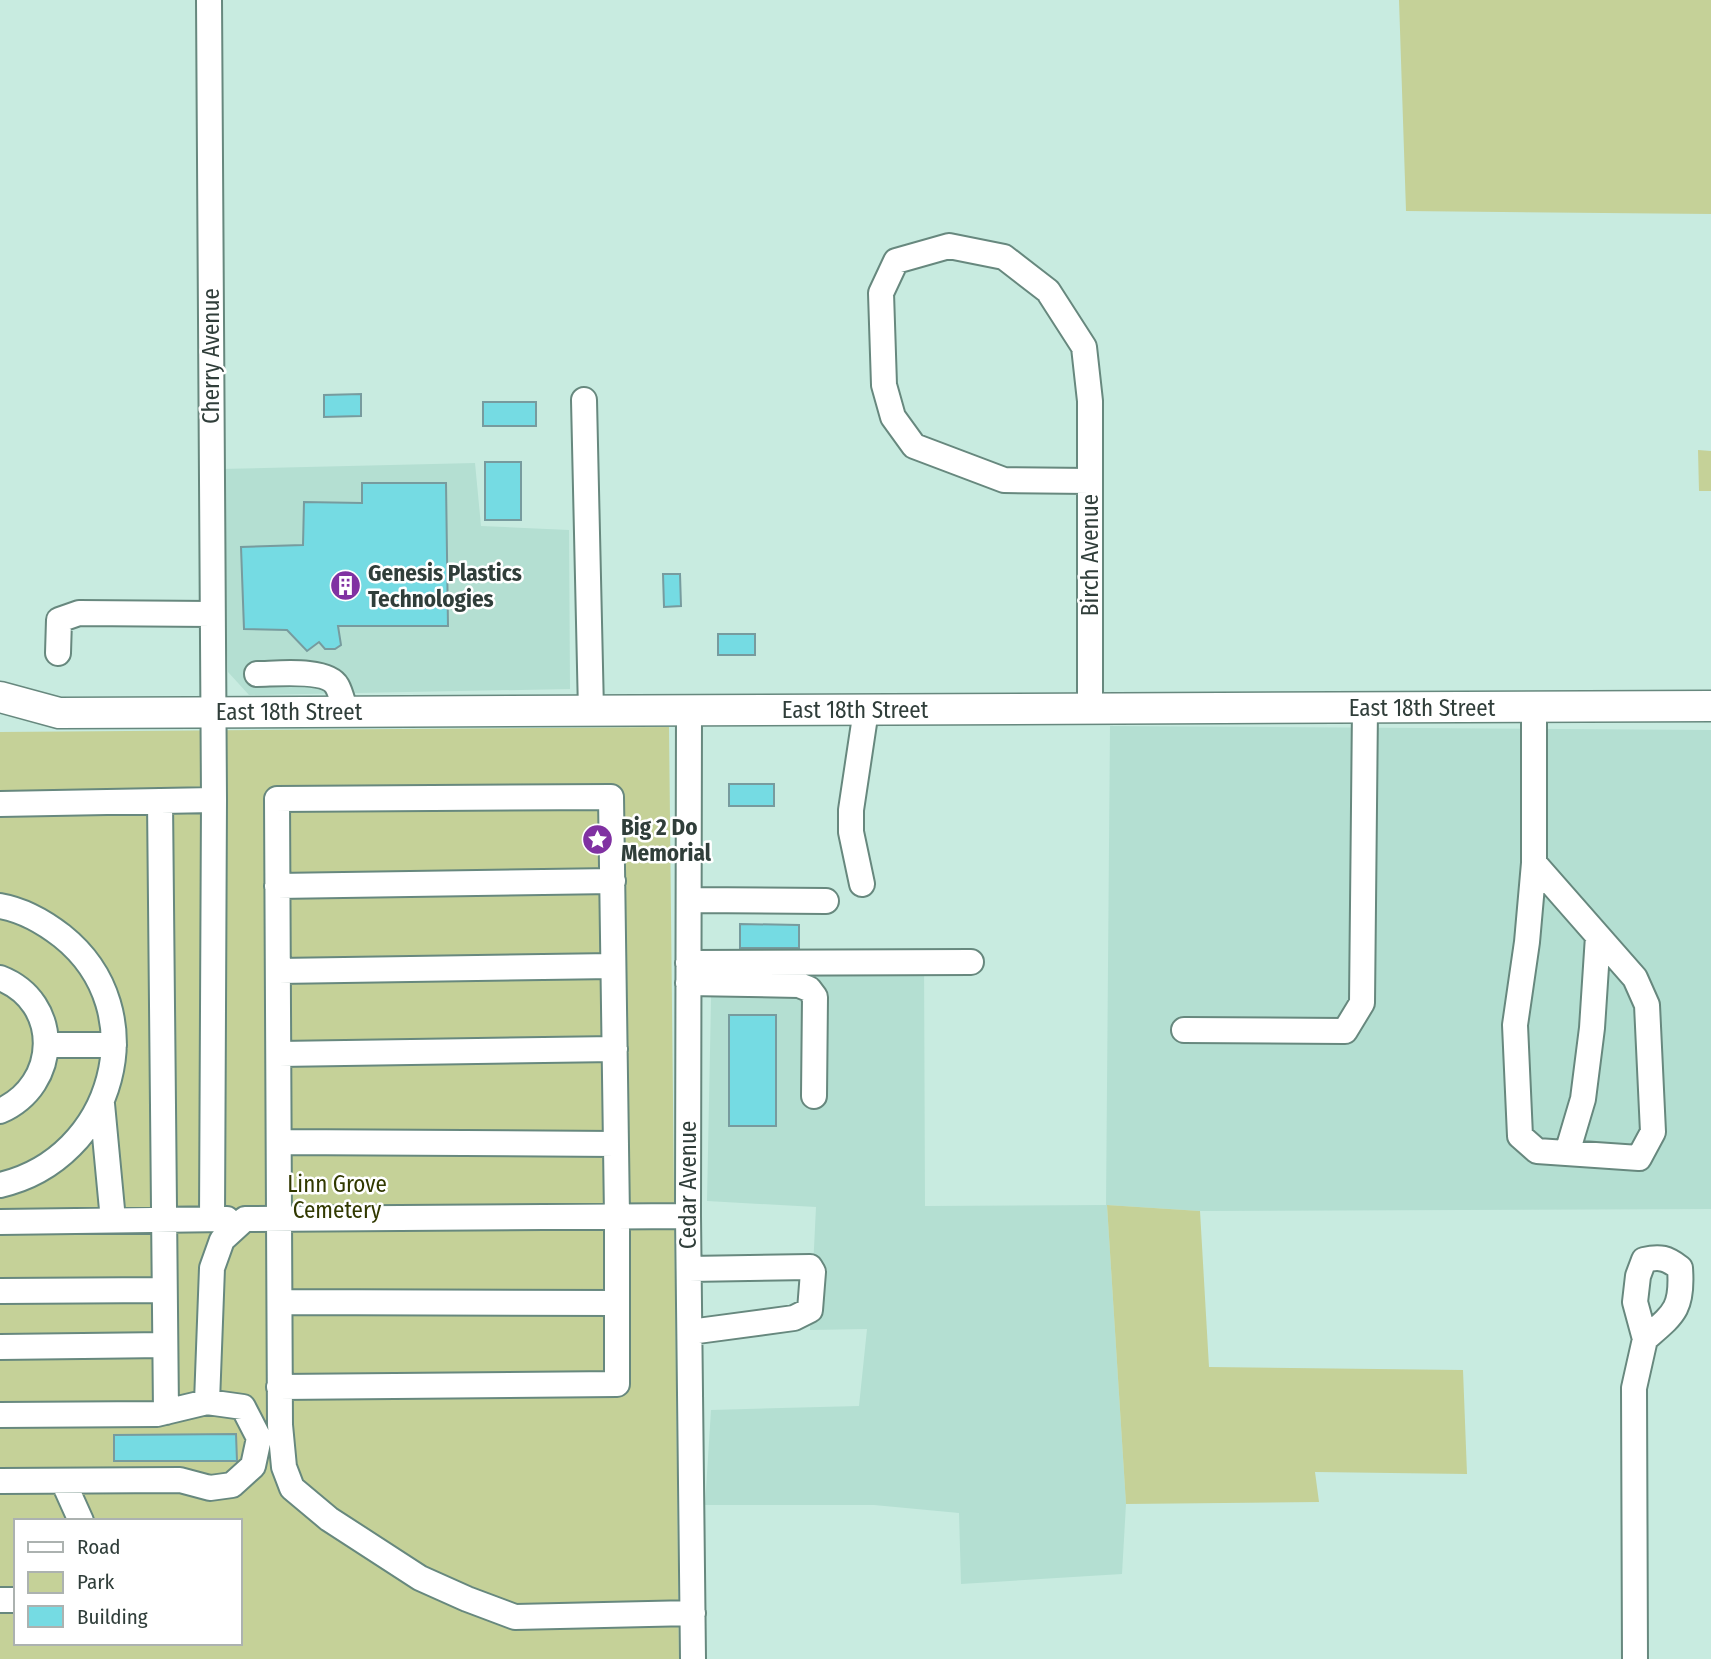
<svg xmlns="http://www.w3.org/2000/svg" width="1711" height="1659" viewBox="0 0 1711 1659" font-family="'Fira Sans Condensed',sans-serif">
  <rect width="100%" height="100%" fill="#c8ebe0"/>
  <path fill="#b4dfd2" d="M475,463L481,526L569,530L570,689L249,695L228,672L219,469Z
    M1110,726L1711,730V1209L1200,1211L1107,1205L1126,1504L1122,1574L961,1584L959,1513L874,1505H705L711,1410L859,1406L867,1329L810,1330L816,1207L707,1201L712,951L924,953L925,1206L1106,1205Z"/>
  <path fill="#c5d198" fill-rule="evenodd" d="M1399,0H1711V214L1406,211Z
    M1698,450L1711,451V491H1699Z
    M669,727L679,1659H0V732ZM16,1521H240V1643H16Z
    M1107,1205L1200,1211L1209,1367L1463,1370L1467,1474L1315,1472L1319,1502L1126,1504Z"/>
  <path fill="#75dbe3" stroke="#779b9e" stroke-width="2" d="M361,394V416L324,417V395Z
    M483,402H536V426H483Z
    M485,462H521V520H485Z
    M362,483H446L448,626H338L341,645L335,649H325L319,642L307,651L287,630L244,629L241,547L303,545L304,502L362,503Z
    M663,574H680L681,606L664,607Z
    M718,634H755V655H718Z
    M729,784H774V806H729Z
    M740,924L799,925V948H740Z
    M729,1015H776V1126H729Z
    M236,1434L237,1461H114V1435Z"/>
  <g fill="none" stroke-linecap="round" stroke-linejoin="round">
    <defs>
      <path id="minor" d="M209,0L214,800
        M584,400L591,711
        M58,653L59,620L79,613L212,614
        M257,674C276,674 327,668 337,686C341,693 343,704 346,712
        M1534,707V863L1527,942L1515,1025L1520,1136L1537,1151L1639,1158L1653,1132L1647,1005L1635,978L1534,863
        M1090,709V401L1084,347L1048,291L1004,257L949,246L896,261L881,293L884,385L893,417L914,446L1004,480L1090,481
        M689,711L688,1216L693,1659
        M160,801L166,1412
        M0,804L214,800L212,1219
        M862,884L851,832V810L866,710
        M277,886L613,881
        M690,900L826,901
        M0,906C23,910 44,922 62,936C156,1011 114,1159 0,1185
        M688,963L971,962
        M278,971L613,966
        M0,978C62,1002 60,1085 0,1111
        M688,983L799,985L809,989L815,997L814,1096
        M1184,1030L1345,1031L1362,1003L1365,708
        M47,1045H114
        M279,1054L615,1049
        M102,1104L113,1220
        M280,1142L616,1144
        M1567,1153L1583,1099L1592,1028L1598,936
        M0,1222L227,1219
        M689,1269L810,1267L813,1272L810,1310L794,1318L690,1332
        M0,1291L164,1290
        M280,1302L617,1303
        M0,1347L165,1345
        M279,1387L617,1384V1216L611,797L277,799L280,1425L284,1467L292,1488L329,1519L420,1578L467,1599L515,1617L693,1613
        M207,1402L212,1268L222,1240L245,1219L688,1216
        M0,1415L157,1414L207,1402L243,1407L259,1438L253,1466L232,1485L210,1488L180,1480L0,1481
        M63,1481L81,1521
        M0,1600H16
        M1635,1659L1634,1388L1645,1339L1635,1302L1638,1276L1644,1260C1660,1256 1667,1258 1680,1268C1683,1309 1674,1314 1645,1339"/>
      <path id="major" d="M0,697L59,713L1711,706"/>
    </defs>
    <use href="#minor" stroke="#67887e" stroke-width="28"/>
    <use href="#major" stroke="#67887e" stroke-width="33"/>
    <use href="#minor" stroke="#fff" stroke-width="24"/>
    <use href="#major" stroke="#fff" stroke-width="30"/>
  </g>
  <defs>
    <symbol id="building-disc" viewBox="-11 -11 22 22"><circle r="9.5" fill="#8031a2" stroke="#fff"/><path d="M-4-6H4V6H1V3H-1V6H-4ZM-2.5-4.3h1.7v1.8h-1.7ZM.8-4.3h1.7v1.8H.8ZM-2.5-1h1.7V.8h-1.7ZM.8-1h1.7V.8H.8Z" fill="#fff"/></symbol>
    <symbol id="sight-disc" viewBox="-11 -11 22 22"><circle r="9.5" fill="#8031a2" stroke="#fff"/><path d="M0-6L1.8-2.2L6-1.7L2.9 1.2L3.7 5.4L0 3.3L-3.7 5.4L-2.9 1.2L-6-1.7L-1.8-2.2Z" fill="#fff"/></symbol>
  </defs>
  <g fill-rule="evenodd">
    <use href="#building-disc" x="328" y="568" width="35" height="35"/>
    <use href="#sight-disc" x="580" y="822" width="35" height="35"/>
  </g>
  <g text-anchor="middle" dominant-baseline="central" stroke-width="5" stroke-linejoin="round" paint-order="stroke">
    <g font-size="23" fill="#303e3a" stroke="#fff">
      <text transform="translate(211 356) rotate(-90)">Cherry Avenue</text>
      <text transform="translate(1090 555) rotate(-90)">Birch Avenue</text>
      <text x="1422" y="708">East 18th Street</text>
      <text x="855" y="710">East 18th Street</text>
      <text x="289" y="712">East 18th Street</text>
      <text transform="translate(688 1185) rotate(-90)">Cedar Avenue</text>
    </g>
    <g font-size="23" font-weight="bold" fill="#303e3a" stroke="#fff" text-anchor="start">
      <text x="368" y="573">Genesis Plastics<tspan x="368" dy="26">Technologies</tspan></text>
      <text x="621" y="827">Big 2 Do<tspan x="621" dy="26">Memorial</tspan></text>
    </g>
    <g font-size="23" fill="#313900" stroke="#fff">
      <text x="337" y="1184">Linn Grove<tspan x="337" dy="26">Cemetery</tspan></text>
    </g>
  </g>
  <rect x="14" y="1519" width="228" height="126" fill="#ffffff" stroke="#acb2b0" stroke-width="2"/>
  <rect x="28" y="1542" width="35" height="10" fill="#ffffff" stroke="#acb2b0" stroke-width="2"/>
  <text x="77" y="1554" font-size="21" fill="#303e3a">Road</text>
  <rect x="28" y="1572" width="35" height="21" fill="#c5d198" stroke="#acb2b0" stroke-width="2"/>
  <text x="77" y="1589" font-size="21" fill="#303e3a">Park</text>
  <rect x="28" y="1606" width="35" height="21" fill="#75dbe3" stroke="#acb2b0" stroke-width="2"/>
  <text x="77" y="1624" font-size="21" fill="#303e3a">Building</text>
</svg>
